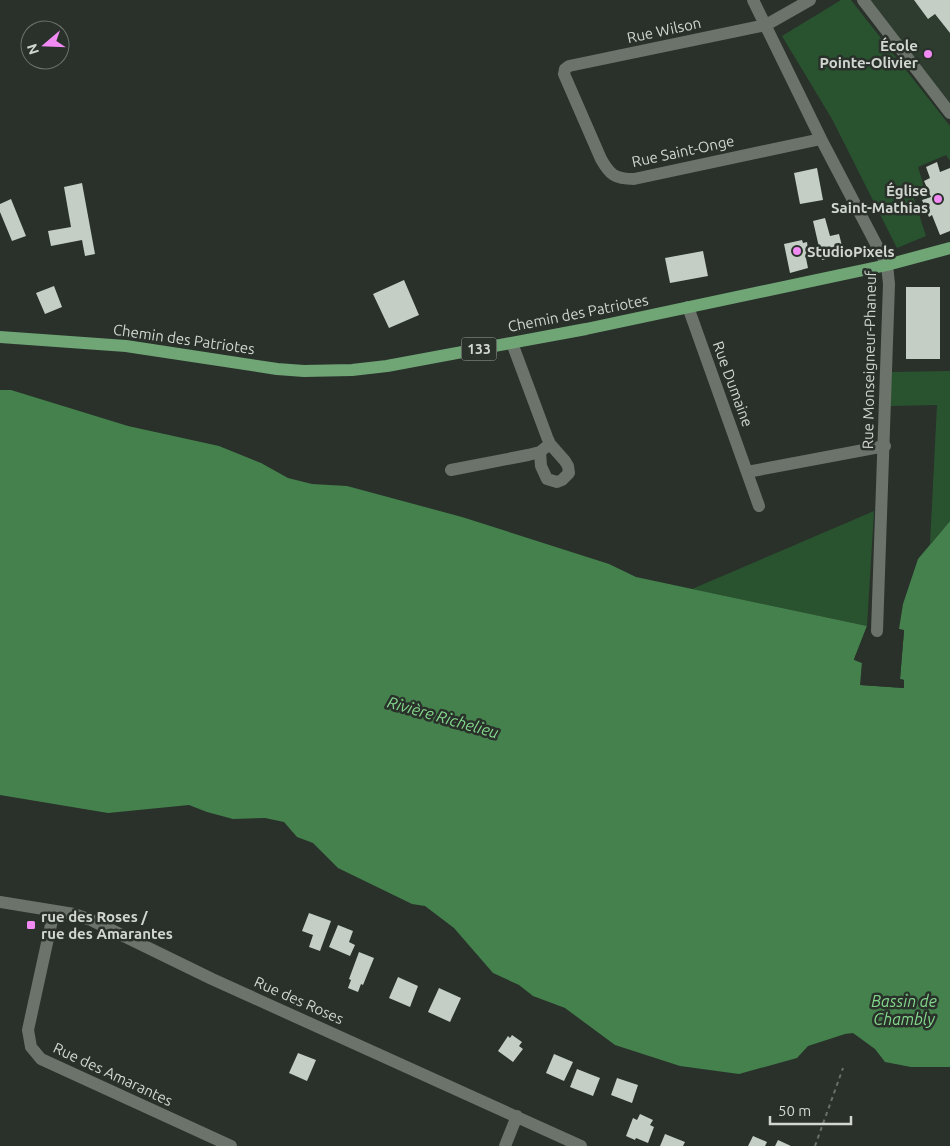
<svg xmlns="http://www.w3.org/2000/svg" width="950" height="1146" viewBox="0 0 950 1146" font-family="Ubuntu,sans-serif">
  <rect width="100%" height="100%" fill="#29312a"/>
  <path fill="#2e3b2f" d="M860,0H950V109Z"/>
  <path fill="#29532f" d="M841,0H851L950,126V161L946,155L918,167L924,187L912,193L926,236L897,248L832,119L782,36Z
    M950,371V521L930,544L937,405L890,406L891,372Z
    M874,511L867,626L692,589Z"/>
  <path fill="#44814c" d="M0,390H11L128,426L219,446L261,463L288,478L312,484L347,486L462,517L609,564L636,577L867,626L854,659L862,663L861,685L904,688V680L900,679L904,631L899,629L903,604L918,559L950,521V1067H911L885,1062L875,1049L853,1033L845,1034L808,1046L797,1058L739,1074L680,1066L615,1045L565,1008L533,996L519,985L493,973L454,928L425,906L412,904L338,868L313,843L297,837L284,822L265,818L233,819L207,812L189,805L108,813L0,795Z"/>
  <path fill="#29312a" d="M867,626H870L857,658L865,662L863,683L902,686L901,682L897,679L901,632L897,629H899L904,630L900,679L904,680V688L860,685L862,663L854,660Z"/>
  <path fill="#c4cec5" d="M914,0H950V33L935,14L928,19Z
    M937,162L940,172L950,168V231L940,235L932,215L929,217L922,200L931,197L924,181L930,178L926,167Z
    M817,168L823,200L800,204L794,173Z
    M82,183L95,254L85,256L82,240L51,246L48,231L71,227L64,187Z
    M11,199L26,236L12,241L0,212V204Z
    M825,218L830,236L839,234L844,254L822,260L813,221Z
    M802,240L803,243L807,242L809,257L806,258L808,268L790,273L784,244Z
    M703,251L708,276L670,283L665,258Z
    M404,280L419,315L389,328L373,294Z
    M54,286L62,307L45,314L36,293Z
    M906,287H940V359H906Z
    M309,913L331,921L320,951L309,947L313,935L302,931Z
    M338,925L353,931L349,942L355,945L350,956L329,947Z
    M359,952L374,958L363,985L361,984L358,992L348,988L351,980L349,979Z
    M398,977L418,986L410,1007L389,998Z
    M439,988L461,998L450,1022L428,1012Z
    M512,1035L522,1042L519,1046L523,1049L513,1062L498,1051L508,1036L510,1038Z
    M298,1053L316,1060L307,1081L289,1073Z
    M554,1054L573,1062L564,1081L546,1073Z
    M577,1069L600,1078L593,1096L570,1087Z
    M617,1078L638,1085L632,1103L611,1095Z
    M640,1114L653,1120L650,1125L654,1127L648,1143L636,1138L635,1140L626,1136L633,1118L637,1120Z
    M665,1134L685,1142L683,1146H660Z
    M753,1136L767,1142L765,1146H748Z
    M778,1140L791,1146H775Z"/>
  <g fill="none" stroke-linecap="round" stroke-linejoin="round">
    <path stroke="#697069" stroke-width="2" stroke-dasharray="4 4" stroke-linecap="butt" d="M815,1146L843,1068"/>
    <path stroke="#6b736b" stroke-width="12" d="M753,0L821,139L887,265L889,284L877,631
      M810,0L766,25L569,66L565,69L564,74L601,159C610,175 615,179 634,179L821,139
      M863,0L950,113
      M688,307L759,506
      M512,343L547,437L550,444L565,461L568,466L569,473L562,480L557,482L547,479L541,466L540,452
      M451,470L528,455L540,452L546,447
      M747,472L885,446
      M0,902L74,914L91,920L212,979L581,1146
      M54,911L28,1030L31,1047L41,1059L231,1146
      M505,1146L517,1116"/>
    <path stroke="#70a576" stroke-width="12" d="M0,337L126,346L277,369L304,371L352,370L387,366L586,329L887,265L950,248"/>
  </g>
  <g fill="#f28af3" stroke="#29312a" stroke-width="2">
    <circle cx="928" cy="54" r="5"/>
    <circle cx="938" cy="199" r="5"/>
    <circle cx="797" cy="251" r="5"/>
    <rect x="26" y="920" width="10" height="10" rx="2.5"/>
  </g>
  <g text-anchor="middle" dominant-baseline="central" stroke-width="5" stroke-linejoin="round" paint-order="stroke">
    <rect fill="#29312a" stroke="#9fa49f" stroke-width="1" x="461.5" y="337.5" width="35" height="23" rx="4"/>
    <g font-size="14" font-weight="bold" fill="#d1d6d1">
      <text x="479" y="349">133</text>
    </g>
    <g font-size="15" fill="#d1d6d1" stroke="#29312a">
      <text transform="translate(664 30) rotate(-12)">Rue Wilson</text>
      <text transform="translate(683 151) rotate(-12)">Rue Saint-Onge</text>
      <text transform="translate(578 313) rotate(-11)">Chemin des Patriotes</text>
      <text transform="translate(184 339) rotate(8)">Chemin des Patriotes</text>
      <text transform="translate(869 360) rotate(-89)">Rue Monseigneur-Phaneuf</text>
      <text transform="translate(733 384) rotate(70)">Rue Dumaine</text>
      <text transform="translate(299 1000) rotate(24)">Rue des Roses</text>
      <text transform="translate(113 1074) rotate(25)">Rue des Amarantes</text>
    </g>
    <g font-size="15" font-weight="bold" fill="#d1d6d1" stroke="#29312a" text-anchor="end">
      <text x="918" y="45">École<tspan x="918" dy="17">Pointe-Olivier</tspan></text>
      <text x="928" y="190">Église<tspan x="928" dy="17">Saint-Mathias</tspan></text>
      <text x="807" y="251" text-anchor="start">StudioPixels</text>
      <text x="41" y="916" text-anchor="start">rue des Roses /<tspan x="41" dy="17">rue des Amarantes</tspan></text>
    </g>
    <g font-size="16" font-style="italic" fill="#84d88d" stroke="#29312a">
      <text transform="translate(443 717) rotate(16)">Rivière Richelieu</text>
      <text x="904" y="1001">Bassin de<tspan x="904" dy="18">Chambly</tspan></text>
    </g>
  </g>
  <g transform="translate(45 45) rotate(251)"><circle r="24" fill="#29312a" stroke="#6c736d"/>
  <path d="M0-4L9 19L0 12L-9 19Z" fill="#f28af3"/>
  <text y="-8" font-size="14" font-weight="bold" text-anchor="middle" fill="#d1d6d1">N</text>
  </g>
  <path d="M770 1116v8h81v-8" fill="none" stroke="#d1d6d1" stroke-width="2.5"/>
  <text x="778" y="1116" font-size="15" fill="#d1d6d1" stroke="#29312a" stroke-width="4" paint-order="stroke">50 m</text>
</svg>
